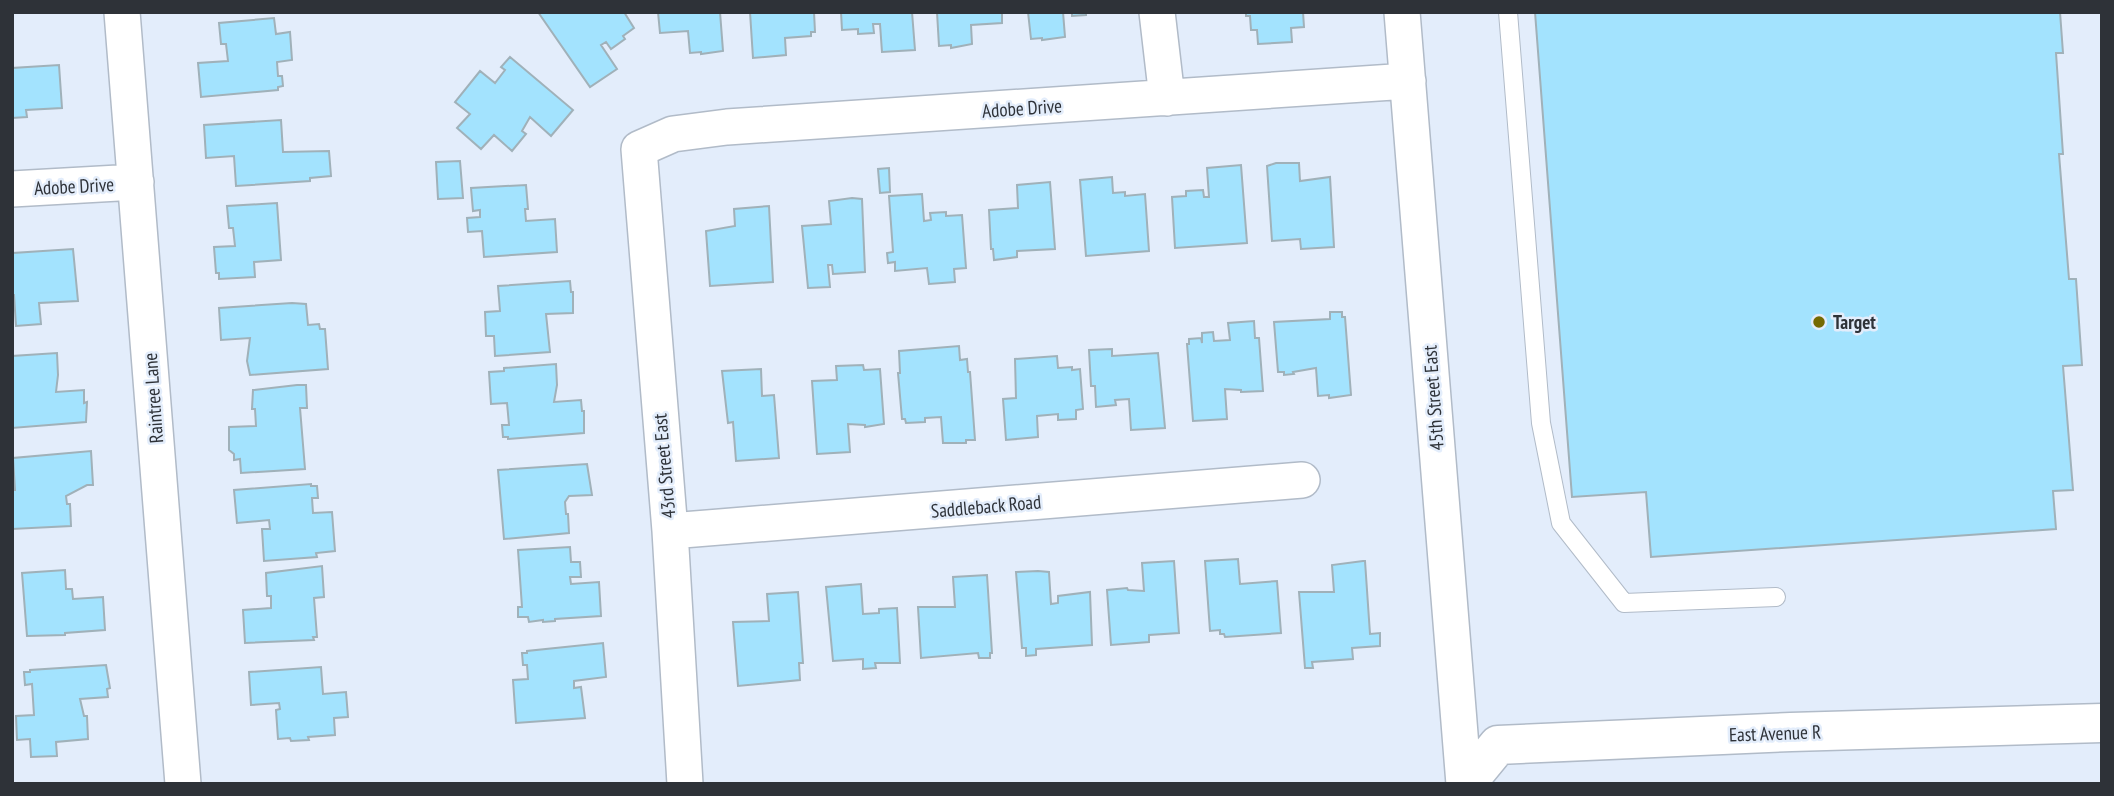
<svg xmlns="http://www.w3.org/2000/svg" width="2114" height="796" viewBox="0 0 2114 796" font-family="'PT Sans Narrow',sans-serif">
  <rect width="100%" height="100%" fill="#e3edfb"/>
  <path fill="#a3e3fe" stroke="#a0b1b9" stroke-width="2" d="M538,12H624L634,28L623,36L625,39L611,49L606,42L601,45L617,69L590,87Z
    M658,12H720L723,51L701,54V52L690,53L688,31L660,33Z
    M750,12H814L815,32H811V36L785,38L786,55L753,58Z
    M841,12H912L915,50L882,52L880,24H873L874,33L858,34V29L842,30Z
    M937,12H1002V23L971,25L972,44L951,48V45L939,46Z
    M1028,12H1063L1065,37L1042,40V38L1031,39Z
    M1072,12H1086V15L1072,16Z
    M1246,12H1303L1304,27L1291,28L1292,42L1258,44L1257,30H1251L1250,16H1246Z
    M1535,12H2060L2063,53H2056L2063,154H2059L2069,279H2076L2082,365L2063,366L2073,490L2053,491L2056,529L1651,557L1646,492L1572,497Z
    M274,18L276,34L290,32L292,60L277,62L278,76H282L283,86L278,87V90L201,97L198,63L228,61L226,44H221L219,23Z
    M510,57L573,110L551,136L530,117L522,131L526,134L512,151L494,135L481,149L457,128L470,114L455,102L480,71L495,83L505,70L501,67Z
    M59,65L62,108L26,110L27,117L12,118V68Z
    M281,120L283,152L329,151L331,176L310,178V181L236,186L234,156L206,158L204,125Z
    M460,161L463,198L438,199L436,162Z
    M1276,163H1299L1300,181L1330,177L1334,247L1301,249L1300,239L1272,241L1267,166Z
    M1241,165L1247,243L1175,248L1172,197L1186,196V191L1203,190L1204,197H1209L1207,168Z
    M889,168L890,192L880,193L878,169Z
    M1112,177L1113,193L1125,192V196L1145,194L1149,251L1086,256L1080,180Z
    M1050,182L1055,249L1017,251V257L994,260L993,249H991L989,210L1018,208L1017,185Z
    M526,185L528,209H525L526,221L555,219L557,252L484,257L482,231L468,232L467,218L480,217V210L473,211L471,188Z
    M922,194L924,221L931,220L930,213L946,212V216L962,215L966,268L954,269L955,282L929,284L927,268L895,271V262L888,263L887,253L893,252L889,196Z
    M852,198L862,199L865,272L833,274L832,265H828L830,287L808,288L802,226L831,224L829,201Z
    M277,203L281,260L254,262L255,277L219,279V273H216L214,247L235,246L233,228H229L227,206Z
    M769,206L773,282L710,286L706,231L735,226L734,209Z
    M73,249L78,301L39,303L41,324L16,326L14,295H12L13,253Z
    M570,281L571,292H573V313L546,314L550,352L495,356L494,336H486L485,312L500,311L498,286Z
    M292,303L306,304L308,325L319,324L320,329H325L328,369L250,375L247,361L250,338L221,340L219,308Z
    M1330,312H1342V317H1345L1351,395L1329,398V395L1318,396L1316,368L1293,372L1294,374L1284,375V372H1278L1274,322L1330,319Z
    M1254,321L1255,338H1259L1263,391L1241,392V390L1225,389L1227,419L1193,421L1187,344H1189V339L1201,338L1202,343V333L1213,332L1214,341L1230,340L1228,323Z
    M959,346L960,360L967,359L968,372H970L975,440H966V443H943L941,417L925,418V422L906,423L905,419H902L898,373H900L899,351Z
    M1112,349V356L1158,353L1165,428L1131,430L1129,399L1115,400L1116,405L1096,407L1095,386H1091L1089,350Z
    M57,353L58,375L56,392L84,390V403L87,402L86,422L12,428V356Z
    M1057,356L1058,368L1072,367V370L1080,369L1083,409L1076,410V419L1058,420V414L1037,416L1038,437L1006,440L1003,399L1016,398L1015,359Z
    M556,364L557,385L554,402L581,400L582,411H584V433L508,439V437H503L502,425H509L507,403L491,404L489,372L504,371V368Z
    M863,365L864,370L880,369L884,424L865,427V425L848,424L850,452L817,454L812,381L837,380L836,366Z
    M761,369L762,396L774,395L779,458L736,461L733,422L728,423L722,371Z
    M297,385H306L307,408H300L305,469L241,473L240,459L234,460V454L229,450V427L256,426L255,409H252L253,390Z
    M91,451L93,485H87L66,496L67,504H70L71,526L12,529V490H15L13,458Z
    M587,464L592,495L569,496L565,502L566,514H568L569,533L504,539L498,470Z
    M311,484V486H317L318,498H312L313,513L332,512L335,551L316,553L317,557L264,561L262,529H270L269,520L237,523L234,490Z
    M570,547L571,562H580L581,577H570L571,584L599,582L601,616L555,619V621L543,622V620L529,622L528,617H518V607H522L518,550Z
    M1238,559L1240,584L1277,581L1281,633L1225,637L1224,634H1220V630L1210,631L1205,561Z
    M1174,561L1179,633L1149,635V642L1111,645L1107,590L1127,588L1128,590L1144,591L1142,563Z
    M1363,561H1365L1370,634L1380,633V646L1352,648L1353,659L1312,662L1313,668H1305L1299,592H1334L1332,565Z
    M322,566L324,597L314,598L317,637H313L314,640L245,643L243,610L271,608V596H267L266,573Z
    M65,570L66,589H72L73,599L103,597L105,630L65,633V635L27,636L22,573Z
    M1038,571L1049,572L1051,604L1058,603V596L1090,592L1092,645L1036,649V655L1026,656V648H1022L1016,572Z
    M987,575L992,653H990V658H979L978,653L921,658L918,607H955L953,577Z
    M861,584L863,614L879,613V609L897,608L900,663H875L876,668L863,669V659L833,661L826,587Z
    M798,592L803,663H799L800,680L738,686L733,622L769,621L767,594Z
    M603,643L606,677L574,681V688L581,687L585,718L516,723L513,680L528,679L527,665H523L522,653H527V651Z
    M106,665L110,688L107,689L108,697L80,699L84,716H87L88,739L56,742L57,756L31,757L30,739L17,740L16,716L34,715L32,684L25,685L24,672H30V670Z
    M321,667L323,694L346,692L348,717L334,718L335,735L308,737L309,740L291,741L290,738L278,739L276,710L280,709L279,703L251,705L249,672Z"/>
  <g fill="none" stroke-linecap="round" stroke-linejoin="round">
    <defs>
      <path id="service" d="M1508,12L1541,423L1561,523L1624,603L1776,597"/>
      <path id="minor" d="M122,12L183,784
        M1157,12L1167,98
        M1402,12L1464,784
        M12,189L136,182
        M670,531L1302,480
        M685,784L670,531L639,149L673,134L727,127L1408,81"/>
      <path id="secondary" d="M1466,784L1498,745L1791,732L2102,723"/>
    </defs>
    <use href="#service" stroke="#b1bbc8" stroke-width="20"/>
    <use href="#minor" stroke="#b1bbc8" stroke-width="38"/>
    <use href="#secondary" stroke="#b1bbc8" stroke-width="41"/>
    <use href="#service" stroke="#fff" stroke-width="18"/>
    <use href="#minor" stroke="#fff" stroke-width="35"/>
    <use href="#secondary" stroke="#fff" stroke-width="38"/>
  </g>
  <circle fill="#756a02" stroke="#e3edfb" stroke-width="2.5" cx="1819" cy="322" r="7"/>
  <g text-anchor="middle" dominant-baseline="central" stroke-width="5" stroke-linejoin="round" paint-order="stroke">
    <g font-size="19" fill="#2e3238" stroke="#e3edfb">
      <text transform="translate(1022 108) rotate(-4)">Adobe Drive</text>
      <text transform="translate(74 186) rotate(-3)">Adobe Drive</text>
      <text transform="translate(153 398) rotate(-94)">Raintree Lane</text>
      <text transform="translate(1433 398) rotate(-94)">45th Street East</text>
      <text transform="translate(664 466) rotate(-95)">43rd Street East</text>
      <text transform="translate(986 506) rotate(-5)">Saddleback Road</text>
      <text transform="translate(1775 733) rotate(-2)">East Avenue R</text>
    </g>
    <g font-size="19" font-weight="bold" fill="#2e3238" stroke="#e3edfb" text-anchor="start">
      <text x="1833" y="322">Target</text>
    </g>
  </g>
  <rect width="2114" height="796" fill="none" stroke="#2e3238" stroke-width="28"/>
</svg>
